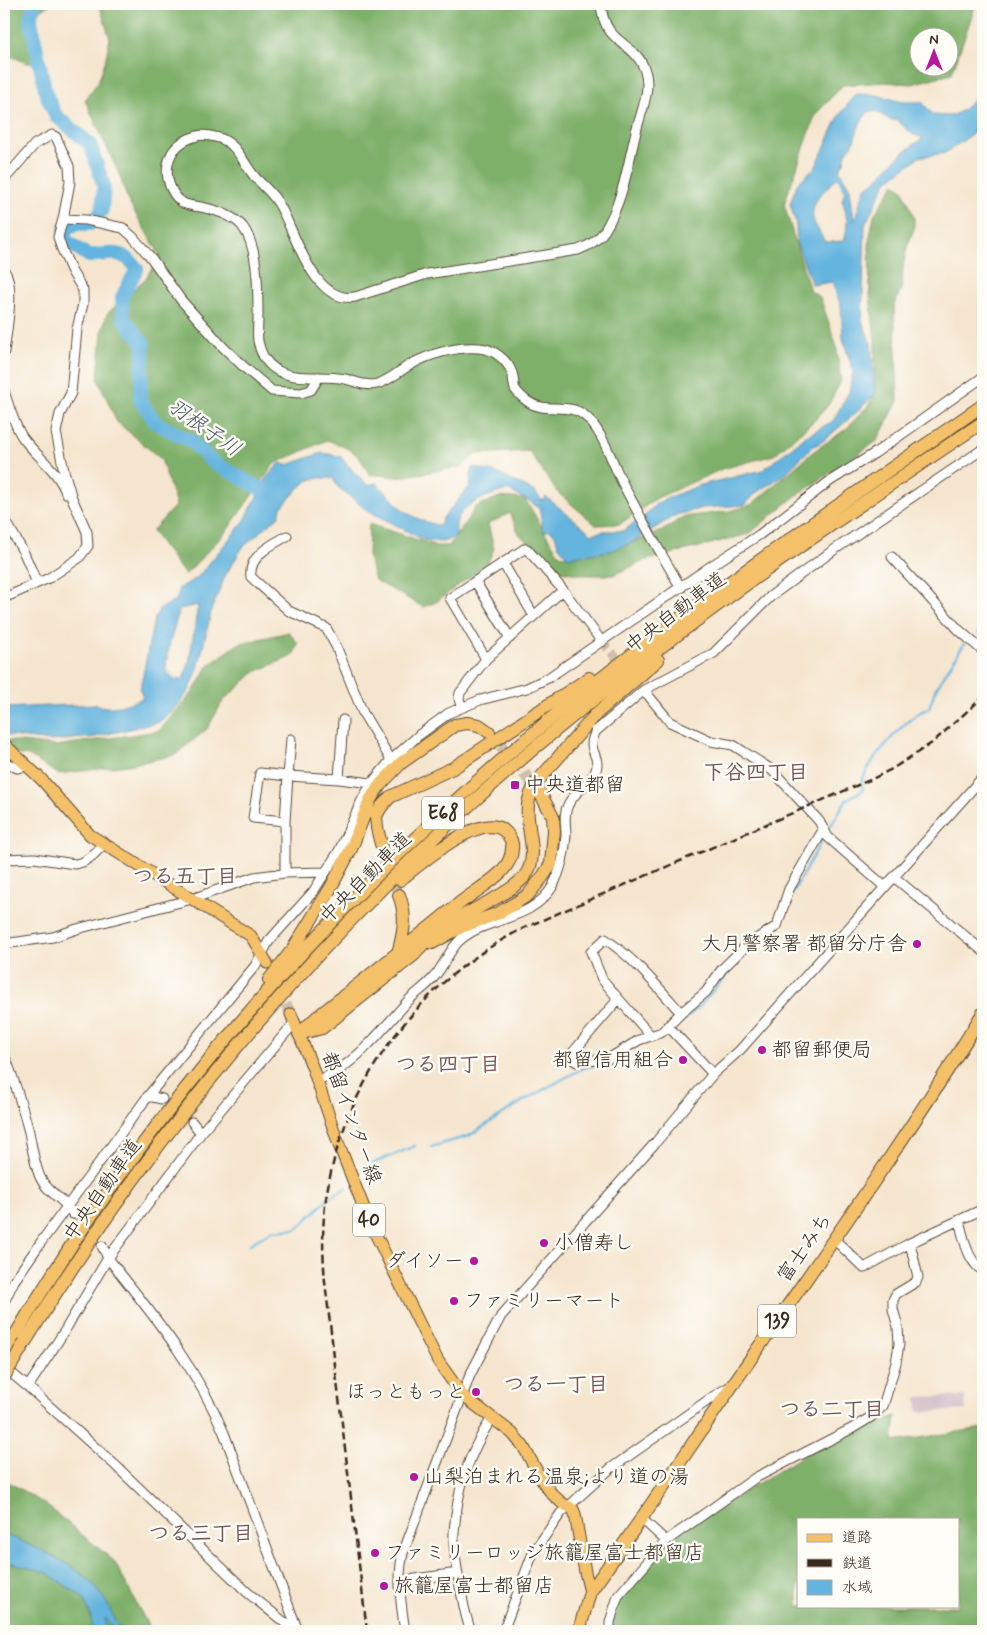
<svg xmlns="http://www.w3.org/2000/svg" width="987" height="1635" viewBox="0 0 987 1635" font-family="Mynerve,'Klee One',sans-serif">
  <rect width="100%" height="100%" fill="#fdfcf7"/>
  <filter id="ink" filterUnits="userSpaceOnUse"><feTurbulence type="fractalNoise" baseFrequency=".02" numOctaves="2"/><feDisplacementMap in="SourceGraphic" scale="10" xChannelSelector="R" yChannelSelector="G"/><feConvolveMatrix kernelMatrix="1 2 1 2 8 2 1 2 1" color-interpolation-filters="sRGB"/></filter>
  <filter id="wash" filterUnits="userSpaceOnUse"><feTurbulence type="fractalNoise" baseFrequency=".0096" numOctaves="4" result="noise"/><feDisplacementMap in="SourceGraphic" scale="20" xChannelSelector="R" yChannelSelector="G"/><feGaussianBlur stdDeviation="1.12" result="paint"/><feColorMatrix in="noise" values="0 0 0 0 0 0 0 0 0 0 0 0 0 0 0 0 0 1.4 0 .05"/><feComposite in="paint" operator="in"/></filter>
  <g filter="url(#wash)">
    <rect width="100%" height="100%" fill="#f5e5ce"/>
    <path fill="#d2bdc7" d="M965,1396L966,1410L918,1412L917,1397Z"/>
    <path fill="#7fb06a" stroke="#5d6d44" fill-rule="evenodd" d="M4,4H50L37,13L38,62L27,63L4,53Z
      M99,4H976L952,73L912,84L885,82L843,85L816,114L784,204L810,291L820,297L836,344L841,381L829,404L816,419L774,455L722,469L657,498L620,524L596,525L557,492L529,451L475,454L462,467L398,477L369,474C358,451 350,449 327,440L274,464L226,532L185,575L152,531L176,505L161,459L117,422L98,379L102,331L107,314L146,278L160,255L128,201L120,176L85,100L98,82L105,62L110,38ZM920,38H950V68H920Z
      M895,183L903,190L914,217V229L907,247L903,267L902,287L894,305L898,401L877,441L792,499L749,534L644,561L613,575H583L556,570L519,534L510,513L488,524L494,549L487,564L436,602L423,607L375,580L368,556L369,524L437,546H449L476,507L499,497L525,499C537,518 547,538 561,556L610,551L662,531L683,517L730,511L751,505L814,451L846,429L868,406L875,394V340L870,295L869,241L874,215Z
      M289,632L298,644L293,656L255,672L223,701L207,729L175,755L128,765L58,774L29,756L4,753V740L55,746L159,731L193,692L209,665L238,644Z
      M896,1416L893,1442L983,1428V1631H612L618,1596L684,1529L835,1436ZM798,1519H958V1606H798Z
      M4,1479L46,1505L114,1561L151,1631H4Z"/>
    <path fill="#63b4de" stroke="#4f6f7e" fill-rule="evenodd" d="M983,87V127L945,153L919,157L886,182L865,225L862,321L871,343L875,394L856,413L823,441L812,447L784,475L757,492L745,505L703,508L676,515L631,543L610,551L568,557L559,547L555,535L550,530L543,532L540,509L531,502L507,490C490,495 464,502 457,521C455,525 456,532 456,537L442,542L424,540L368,511L337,486L333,478H317L307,481L298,489L281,508L279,516L243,547L226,574L212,608L198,669L190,689L176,708L159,722L95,737L49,741L4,735V708L97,704C109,712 130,703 143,698L140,690L154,619L159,610L177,599L179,588L197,578L245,520L267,477L280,463L287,465L322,453L340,456L354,472L368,485L376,483C384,490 390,497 398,505C408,516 425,522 440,526L443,518L470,486L472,467L497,473L535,492L542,501L546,497L592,534L604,531H623L647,514L656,504L667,498L701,485L763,470L806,436L833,421L849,392L853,372L843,338L841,306L832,282L812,285L797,244L796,224L790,204L797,184L816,166L839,116L856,94L876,95L903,102H922L933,115C939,115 947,117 953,115C966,110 976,97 983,87ZM876,111L890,120H897L912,134L923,138L900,155L876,180L865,188L854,221L850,188L839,170L844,162L846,153L853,144L860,123L868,112ZM838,177L845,191L842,200C847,214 849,226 844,241L825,242C822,236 818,230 815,224C806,203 825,191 838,177ZM198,605L189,663L184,678L176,680C173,677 169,675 167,671C163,662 176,620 180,609Z
      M4,1534C36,1548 80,1564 101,1594C109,1605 114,1619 120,1631H117L105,1618L107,1631H94L90,1614L83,1598L46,1572L4,1561Z"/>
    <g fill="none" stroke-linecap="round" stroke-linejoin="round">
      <path stroke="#63b4de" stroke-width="2.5" d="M978,633L983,627
        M830,827L847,799L863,790C862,786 861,782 863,778C873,756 907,716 929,708L936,688L964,644
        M792,894L822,840
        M674,1028L700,1006L749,949L755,945
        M431,1147L469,1136L521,1102L585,1067L611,1064L623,1055
        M369,1165L415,1146
        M250,1244L272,1231L297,1229L330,1197L346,1188"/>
      <path stroke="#63b4de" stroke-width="14" d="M35,4L30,17L46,94L56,116L90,144L104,186L102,210L90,224H77L65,228V240L89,256C110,253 124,249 137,269L122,297L123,318L144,344L140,400L156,423L191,441L211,461L275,497"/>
    </g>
  </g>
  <g filter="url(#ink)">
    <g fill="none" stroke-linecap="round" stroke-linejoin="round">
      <path stroke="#d0c0ab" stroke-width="9" stroke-dasharray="9 4.5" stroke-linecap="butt" d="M602,642L623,666
        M73,1214L102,1246"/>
      <path stroke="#d0c0ab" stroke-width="11" stroke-dasharray="11 5.5" stroke-linecap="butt" d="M279,989L291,1014"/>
      <path stroke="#d0c0ab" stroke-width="12" stroke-dasharray="12 6" stroke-linecap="butt" d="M489,732L539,791
        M381,844L399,895"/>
      <defs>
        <path id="minor" d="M601,4C604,45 633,40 644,68C652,88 642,109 637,128C628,162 624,199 605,230C598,241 589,246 578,250L427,274L355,297C313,304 296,234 280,206C273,193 264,187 255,177C242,162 238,144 219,138C211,136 204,134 197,136C182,140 171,148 168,164C165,178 171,195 183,203C189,206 198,206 205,208C217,210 235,217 243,227C259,249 258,293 258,319C258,326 257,334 258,341C260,352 266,363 275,369C294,382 323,374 345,379C355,381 365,387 377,384C389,381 399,371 410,365C429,354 457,346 479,348C493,349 507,359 512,373C514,378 513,384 515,389C517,392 523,398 527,401C544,414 568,402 584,415C602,429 612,462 622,482C640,518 661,553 681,588
          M4,180L35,144L52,135L56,137L69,166L70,182L63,219L58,237L61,247L72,272L83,290V304L77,329L71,393L60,414L56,432L64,471L72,498L87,532L88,546L79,558L49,578L4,598
          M63,219L86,220L123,228L133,237L152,259L181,300L223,347L244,367L272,391L301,393L311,390L319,377
          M4,271C16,283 6,335 4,352
          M4,391C9,406 14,425 23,438C36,456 59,471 66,493
          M4,518L24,553L37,583
          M287,536C271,545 248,556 251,577L289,611L326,628L336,646L363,713L391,760
          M892,557L959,630L983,651
          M503,563L534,616
          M475,581L510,638
          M486,659L450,598L524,549H527L563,590L602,642
          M644,690L670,722L711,741L733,745L772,770L819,821L828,837L885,887
          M461,707L459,698L460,693L486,659L563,590
          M4,762L17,768L27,766
          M339,779L343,720
          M285,821L253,818L260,773L288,776L291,739
          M4,859L34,858L75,864L83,862L92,856L103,845
          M285,873V821L288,776L339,779L372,783
          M894,877L983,951
          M4,944L53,937L77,929L192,899L254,877L285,873L326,872
          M617,997L651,1036
          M681,1013C657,986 634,958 605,939L591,952L602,979L617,997L615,1003L569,1057L577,1062L608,1059L639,1040L662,1032L681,1013L706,992L722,969L748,944L777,926L789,889L823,830
          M668,1026L713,1074
          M4,1054C14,1079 22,1105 29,1132C32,1147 34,1163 40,1177C47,1193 65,1199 73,1214
          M316,1081C352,1070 384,1027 409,1000C417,992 427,986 434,977C444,966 449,950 460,940C488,916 531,922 553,886C561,870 565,852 566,835C566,825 563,814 568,805C573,792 592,783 596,770C601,754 585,752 596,731L644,690L714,653L771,596L831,552L983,449
          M148,1096L162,1099
          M192,1122L201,1133
          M959,1221C964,1237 966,1256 979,1268L983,1267
          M835,1240L864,1268L910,1243L983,1209
          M102,1246L108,1258C152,1314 196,1366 224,1433L298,1631
          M4,1302L14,1281L41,1242L148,1096L255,966L269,941L313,892L339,851L362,800L372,783L391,760L419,735L449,713L480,700L527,688L548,678L714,564L759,535L830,481L875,453L983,377
          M4,1367L28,1387L115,1465L247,1592L295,1631
          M28,1387L64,1332L108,1258L201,1133L295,1022
          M641,1518L666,1541
          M401,1581L458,1573
          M405,1631C401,1606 397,1578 403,1553L470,1375L501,1316L656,1142L713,1074L740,1050L983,777
          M471,1631C465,1617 463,1601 460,1586C457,1570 453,1550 454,1533C457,1490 468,1454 492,1418
          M503,1631L533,1553L561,1513L610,1469L714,1396L731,1386
          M610,1631V1622L618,1596L666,1541L755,1478L853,1428L871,1417L883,1406L896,1363L899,1344L898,1327L893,1309V1300L896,1294L916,1282L918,1277L910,1243"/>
        <path id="major" d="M4,744L42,780L90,835L251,936L267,963
          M291,1014L313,1069L339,1145L370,1223L438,1361L462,1395L512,1433L523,1446L543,1482L552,1494L562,1503L573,1509L575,1514L585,1572L590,1592"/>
        <path id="highway" d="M381,844L377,828L376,816L381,807L390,797L453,768L589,678
          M432,943L461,927L499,913L514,904L528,895L544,875L551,864L554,831L553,817L539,791
          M398,953C404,932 407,916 399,895
          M410,958C420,947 431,935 443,927C464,913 516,892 527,873C539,852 525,827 528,805C529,797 532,790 536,783L597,713L658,660
          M269,980L293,949L330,889L351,849L370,800L380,785L401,763L455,725L467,723L479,725L489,732
          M302,1033L322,1028L415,954
          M299,1034L316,1018C363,981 409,944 456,906C470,894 488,885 501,872C509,864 513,855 512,844C511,838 507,833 502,829C477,814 419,865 400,880
          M25,1342C163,1117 330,922 531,751C673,630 828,526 983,422
          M4,1354C137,1124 322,911 525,740C670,618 828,513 983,405
          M579,1631L590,1592C653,1504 712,1413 775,1324C846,1222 918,1120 983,1013"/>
      </defs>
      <use href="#minor" stroke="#574638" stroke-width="11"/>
      <use href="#major" stroke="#574638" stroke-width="13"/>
      <use href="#highway" stroke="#574638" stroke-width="14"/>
      <use href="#minor" stroke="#fff" stroke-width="9"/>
      <use href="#major" stroke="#f4c16a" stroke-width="11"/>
      <use href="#highway" stroke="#f4c16a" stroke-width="12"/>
      <path stroke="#3b2a1e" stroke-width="2.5" stroke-dasharray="8 4" stroke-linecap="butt" d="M367,1631L325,1282C323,1257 322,1231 325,1206C340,1086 418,980 526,927L872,779L892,769L932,743L983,697"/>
      <defs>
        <path id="highway-bridge" d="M4,1377L25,1342"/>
      </defs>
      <use href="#highway-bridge" stroke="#574638" stroke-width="14" stroke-linecap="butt"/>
      <use href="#highway-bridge" stroke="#f4c16a" stroke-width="12"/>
    </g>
  </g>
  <g fill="#b5179e" stroke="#fdfcf7" stroke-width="2">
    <rect x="510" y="780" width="10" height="10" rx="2.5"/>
    <circle cx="917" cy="944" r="5"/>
    <circle cx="762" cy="1050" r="5"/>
    <circle cx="683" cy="1060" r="5"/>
    <circle cx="544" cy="1243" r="5"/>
    <circle cx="474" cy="1261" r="5"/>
    <circle cx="454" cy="1301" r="5"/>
    <circle cx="476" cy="1392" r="5"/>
    <circle cx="414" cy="1477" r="5"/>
    <circle cx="375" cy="1553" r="5"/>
    <circle cx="384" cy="1586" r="5"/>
  </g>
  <g text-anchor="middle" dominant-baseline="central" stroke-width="5" stroke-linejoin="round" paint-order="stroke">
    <g fill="#fdfcf7" stroke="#75695f" stroke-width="1">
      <rect x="422" y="796.5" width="42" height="33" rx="4"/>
      <rect x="353" y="1203.5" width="32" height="33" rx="4"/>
      <rect x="758" y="1304.5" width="38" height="33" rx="4"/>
    </g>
    <g font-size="19" font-weight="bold" fill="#3b2a1e">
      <text x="443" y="813">E68</text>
      <text x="369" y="1220">40</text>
      <text x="777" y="1321">139</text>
    </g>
    <g font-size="20" fill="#3b2a1e" stroke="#fdfcf7">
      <text transform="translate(676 613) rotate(-37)">中央自動車道</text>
      <text transform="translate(366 878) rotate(-45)">中央自動車道</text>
      <text transform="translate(351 1118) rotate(70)">都留インター線</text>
      <text transform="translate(103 1190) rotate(-55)">中央自動車道</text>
      <text transform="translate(805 1248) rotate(-55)">富士みち</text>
    </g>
    <g font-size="20" fill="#3b2a1e" stroke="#fdfcf7" text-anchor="start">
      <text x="525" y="785">中央道都留</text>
      <text x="907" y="944" text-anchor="end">大月警察署 都留分庁舎</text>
      <text x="772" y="1050">都留郵便局</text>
      <text x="673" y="1060" text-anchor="end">都留信用組合</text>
      <text x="554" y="1243">小僧寿し</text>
      <text x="464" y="1261" text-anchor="end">ダイソー</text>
      <text x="464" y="1301">ファミリーマート</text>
      <text x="466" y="1392" text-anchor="end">ほっともっと</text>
      <text x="424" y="1477">山梨泊まれる温泉;より道の湯</text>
      <text x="385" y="1553">ファミリーロッジ旅籠屋富士都留店</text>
      <text x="394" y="1586">旅籠屋富士都留店</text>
    </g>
    <g font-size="21" font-style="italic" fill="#495a61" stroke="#fdfcf7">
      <text transform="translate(204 428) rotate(35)">羽根子川</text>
    </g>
    <g font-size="21" font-weight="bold" fill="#755454" stroke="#fdfcf7">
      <text x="756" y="773">下谷四丁目</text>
      <text x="185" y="877">つる五丁目</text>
      <text x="448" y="1065">つる四丁目</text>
      <text x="556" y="1385">つる一丁目</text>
      <text x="832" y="1410">つる二丁目</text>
      <text x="201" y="1534">つる三丁目</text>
    </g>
  </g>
  <rect width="987" height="1635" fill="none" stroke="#fdfcf7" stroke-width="20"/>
  <rect x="797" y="1518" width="162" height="90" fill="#fdfcf7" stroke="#afa8a0"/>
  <rect x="807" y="1534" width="25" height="8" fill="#f4c16a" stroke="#afa8a0"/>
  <text x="842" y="1542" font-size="15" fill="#3b2a1e">道路</text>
  <rect x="807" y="1559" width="25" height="8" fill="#3b2a1e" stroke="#afa8a0"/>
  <text x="842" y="1568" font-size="15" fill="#3b2a1e">鉄道</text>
  <rect x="807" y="1580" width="25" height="15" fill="#63b4de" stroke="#afa8a0"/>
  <text x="842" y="1592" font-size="15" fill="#3b2a1e">水域</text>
  <g transform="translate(934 52)"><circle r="24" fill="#fdfcf7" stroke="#afa8a0"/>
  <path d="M0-4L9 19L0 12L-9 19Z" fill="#b5179e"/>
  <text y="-8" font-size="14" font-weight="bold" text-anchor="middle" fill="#3b2a1e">N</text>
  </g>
</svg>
